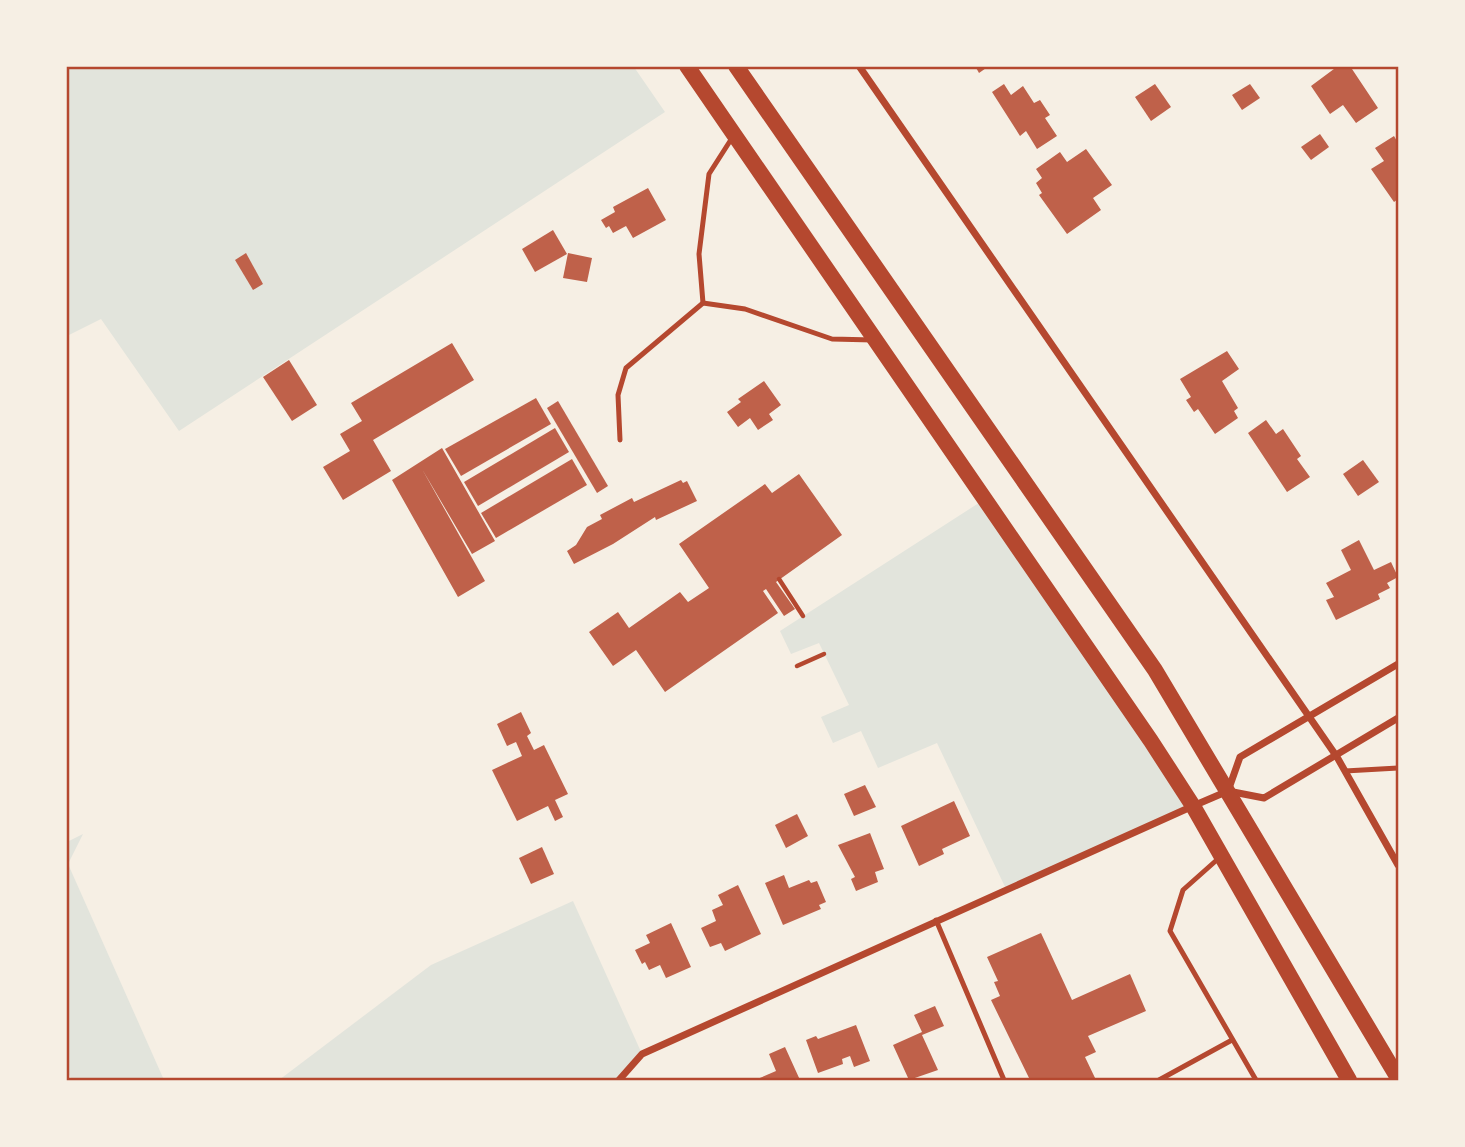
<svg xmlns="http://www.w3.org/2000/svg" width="1465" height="1147" viewBox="0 0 1465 1147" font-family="'Titillium Web',sans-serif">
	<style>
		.green { fill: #e2e4dc }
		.building { fill: #bf614a }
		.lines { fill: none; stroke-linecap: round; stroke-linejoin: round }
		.path { stroke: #b5482f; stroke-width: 4.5 }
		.service { stroke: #b5482f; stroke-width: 5 }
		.minor { stroke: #b5482f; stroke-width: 7 }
		.primary { stroke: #b5482f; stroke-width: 16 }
		.neatline { fill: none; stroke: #b5482f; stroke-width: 2.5 }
	</style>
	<rect width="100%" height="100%" fill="#f6efe4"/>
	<g class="green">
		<path d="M67,67H634L665,112L179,431L101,319L67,336Z"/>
		<path d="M985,499L1193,806L1006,889L937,743L878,768L861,731L833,743L821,717L849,705L819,643L791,654L780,631Z"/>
		<path d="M83,834L68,864L164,1080H72L67,1071V842Z"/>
		<path d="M573,901L642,1054L619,1080H279L431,965Z"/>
	</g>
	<g class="building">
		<path d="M975,66H989L979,73Z"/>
		<path d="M1338,66H1350L1378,108L1356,123L1343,105L1330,114L1311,86Z"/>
		<path d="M1004,84L1011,95L1023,86L1034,103L1040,100L1050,115L1045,118L1057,136L1037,149L1026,131L1020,136L992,92Z"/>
		<path d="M1155,84L1171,107L1151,121L1135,97Z"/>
		<path d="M1250,84L1260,98L1242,110L1232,95Z"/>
		<path d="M1320,134L1329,147L1311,160L1301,147Z"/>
		<path d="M1394,136L1398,143V199L1394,202L1371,169L1384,161L1375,148Z"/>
		<path d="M1086,149L1112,185L1093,198L1101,210L1067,234L1039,195L1042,193L1036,183L1042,178L1036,169L1060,152L1067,162Z"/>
		<path d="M648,188L666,220L633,238L626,226L613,233L609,226L606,228L601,220L615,212L613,207Z"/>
		<path d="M553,230L567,254L535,272L522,249Z"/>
		<path d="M246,253L263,284L253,290L235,260Z"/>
		<path d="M568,253L592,258L587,282L563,278Z"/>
		<path d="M452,343L474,380L373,440L391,471L343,500L323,467L350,451L340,434L362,421L351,403Z"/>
		<path d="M1227,351L1239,369L1222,381L1238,408L1234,411L1238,418L1215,434L1198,409L1194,412L1186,400L1191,397L1180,379Z"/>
		<path d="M289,360L317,405L292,421L263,377Z"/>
		<path d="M764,381L781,405L769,414L773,420L758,430L750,418L738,427L727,412L741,402L738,399Z"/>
		<path d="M536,398L551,424L461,476L445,449Z"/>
		<path d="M558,401L608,486L597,493L547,408Z"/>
		<path d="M1266,420L1276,434L1283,429L1301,456L1297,459L1310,477L1287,492L1248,433Z"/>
		<path d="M555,428L569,452L478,506L464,482Z"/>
		<path d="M442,448L495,541L472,554L422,469L485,581L458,597L392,480Z"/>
		<path d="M572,459L587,485L496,538L481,513Z"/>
		<path d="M1363,460L1379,482L1358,496L1343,474Z"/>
		<path d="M799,474L842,535L776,582L795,609L784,616L766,589L763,591L778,613L665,692L636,650L613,666L589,632L618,612L629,628L680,592L688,602L709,588L679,544L765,484L772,493Z"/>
		<path d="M681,480L683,483L687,481L697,501L656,520L655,517L613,544L574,564L567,551L576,545L587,527L602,519L600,515L632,498L634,502Z"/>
		<path d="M1359,540L1374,570L1391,562L1398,577L1387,583L1390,588L1378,594L1380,599L1336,620L1326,600L1334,597L1326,583L1351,570L1341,550Z"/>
		<path d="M521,712L531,733L527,736L534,750L544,745L568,794L555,800L563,817L555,821L548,806L517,821L492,770L522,756L516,742L507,746L497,724Z"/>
		<path d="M865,785L876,807L854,816L844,794Z"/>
		<path d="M954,801L970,836L942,849L944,854L919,866L901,826Z"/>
		<path d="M797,814L808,836L786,848L775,825Z"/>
		<path d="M870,833L884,869L875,872L878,882L856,891L851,879L855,877L838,845Z"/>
		<path d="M542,847L554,874L531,884L519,858Z"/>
		<path d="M784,875L789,888L809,880L811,883L817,881L826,902L819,905L821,909L783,925L765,883Z"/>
		<path d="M738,885L761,934L725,951L721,943L710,947L701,928L716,921L712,910L723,905L718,895Z"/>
		<path d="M671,923L691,967L666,978L660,965L649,970L645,962L642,964L635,950L650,943L646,935Z"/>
		<path d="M1041,933L1072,1000L1130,974L1146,1011L1088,1036L1096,1052L1085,1057L1096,1080H1030L991,1000L1000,996L994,982L998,981L987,957Z"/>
		<path d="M935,1006L944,1026L922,1035L938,1070L909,1080L893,1045L922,1032L914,1015Z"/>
		<path d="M856,1025L870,1061L854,1067L850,1056L842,1059L843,1064L818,1073L806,1040L816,1036L818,1039Z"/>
		<path d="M785,1047L800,1080H755L776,1071L769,1054Z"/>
	</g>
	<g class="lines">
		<g class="path">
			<path d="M779,579L803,616"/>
			<path d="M797,666L824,654"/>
		</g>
		<g class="service">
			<path d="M703,303L699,254L709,174L732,138"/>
			<path d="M620,440L618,395L626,368L703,303L745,309L832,339L873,340"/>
			<path d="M1345,771L1398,768"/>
			<path d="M1219,858L1183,890L1170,931L1256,1080"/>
			<path d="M936,920L1004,1080"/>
			<path d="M1159,1080L1232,1040"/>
		</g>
		<g class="minor">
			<path d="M859,66L1337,757L1398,865"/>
			<path d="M1228,791L1240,757L1398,664"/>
			<path d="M619,1080L642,1054L1193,806L1228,791L1264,798L1398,718"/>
		</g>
		<g class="primary">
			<path d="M687,66L1151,741L1193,806L1349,1080"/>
			<path d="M736,66L1155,670L1398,1078"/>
		</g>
	</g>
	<rect width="1465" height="1147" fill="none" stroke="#f6efe4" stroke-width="136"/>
	<rect x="68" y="68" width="1329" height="1011" class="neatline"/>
</svg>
